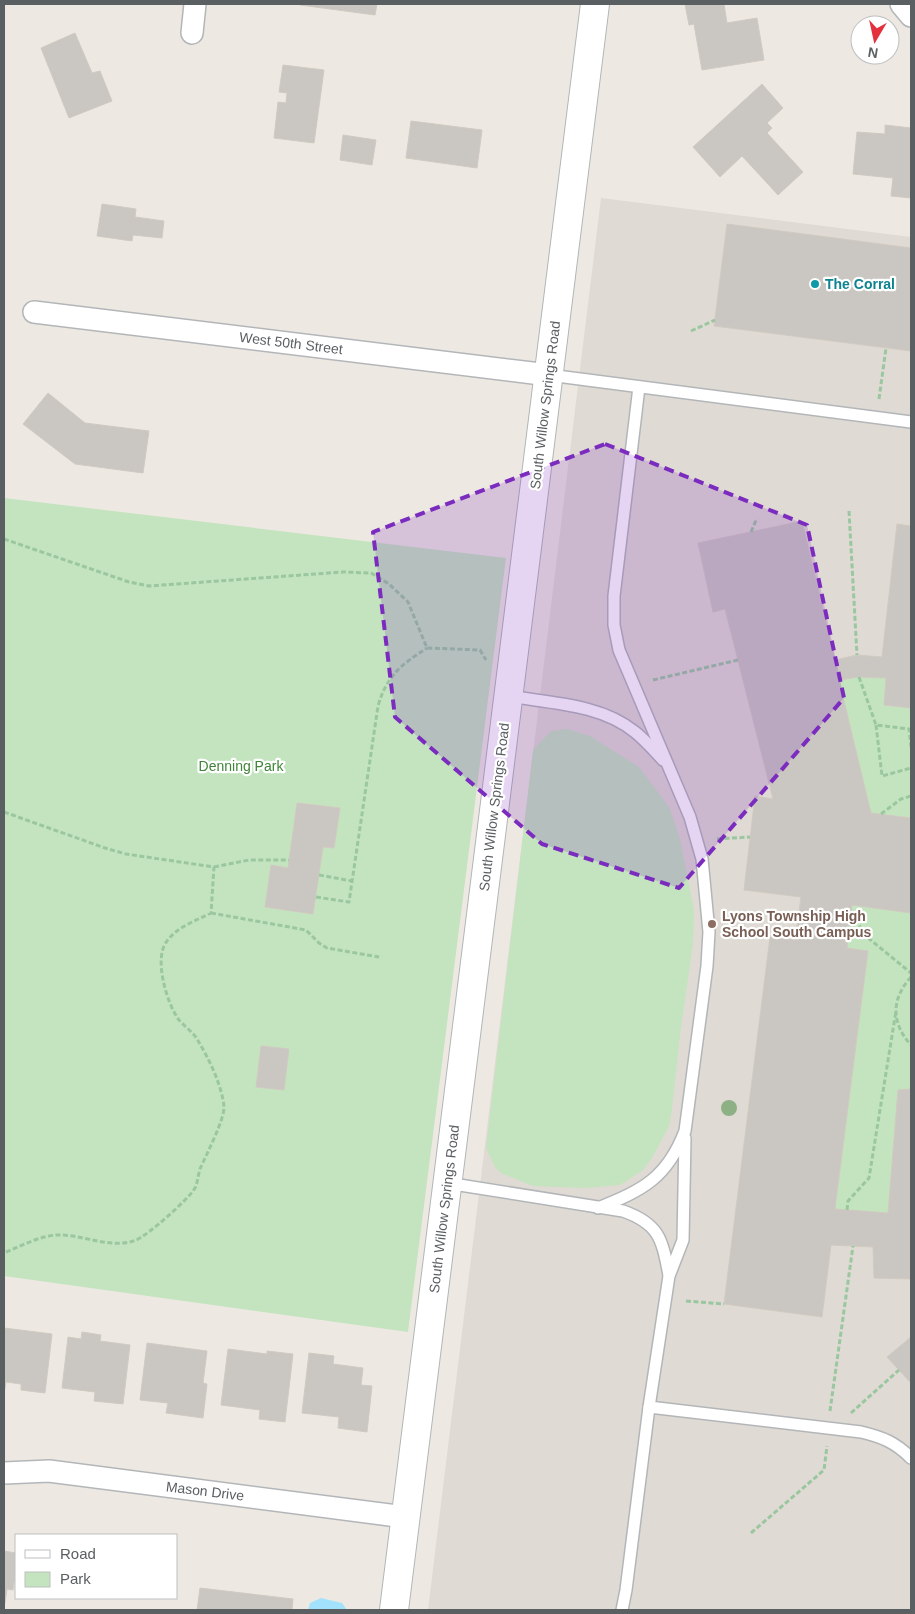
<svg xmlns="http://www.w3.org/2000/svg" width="915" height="1614" viewBox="0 0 915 1614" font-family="Arial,sans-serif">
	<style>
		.education { fill: #dfdad3 }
		.green { fill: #c4e4bf }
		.water { fill: #a3e2fc }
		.building { fill: #cac6c1; stroke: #d1cac1 }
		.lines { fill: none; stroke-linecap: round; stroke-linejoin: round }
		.lane-casing { stroke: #b3b6b9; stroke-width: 14 }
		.street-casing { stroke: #b3b6b9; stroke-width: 24 }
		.secondary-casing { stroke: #b1b6b9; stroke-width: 30 }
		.path { stroke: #9ac7a0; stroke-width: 3; stroke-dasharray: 5 2.5; stroke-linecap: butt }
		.lane { stroke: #fff; stroke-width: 11 }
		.street { stroke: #fff; stroke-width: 21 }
		.secondary { stroke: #fff; stroke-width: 28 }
		.tree { fill: #8db184 }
		.marked { fill: #7b2cbf; fill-opacity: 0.2; stroke: #7b2cbf; stroke-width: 4; stroke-dasharray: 10 6; stroke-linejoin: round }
		.culture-dot { fill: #0f9aa8; stroke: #fff; stroke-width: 2 }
		.education-dot { fill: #8d6e63; stroke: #fff; stroke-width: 2 }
		.labels { text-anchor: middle; stroke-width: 4.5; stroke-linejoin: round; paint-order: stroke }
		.culture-label { font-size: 14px; font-weight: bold; fill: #0d838f; stroke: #fff; text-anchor: start }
		.street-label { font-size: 14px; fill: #5a5f62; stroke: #fff }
		.park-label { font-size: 14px; fill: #3f8438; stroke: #fff }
		.education-label { font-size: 14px; font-weight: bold; fill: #785e54; stroke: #fff; text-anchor: start }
	</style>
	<rect width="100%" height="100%" fill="#ede9e2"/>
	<path class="education" d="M601,198L911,237V1610H428Z"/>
	<g class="green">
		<path d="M4,498L506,558L408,1332L4,1276Z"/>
		<path d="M859,677L886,678L884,705L911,708V818L871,813L839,680Z"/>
		<path d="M567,729L590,736L639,767L669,807L680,839L694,910L693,944L680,1035L672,1109L669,1126L653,1156L643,1170L620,1185L585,1188L533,1186L501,1173L495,1167L486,1148L533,750L551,731Z"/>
		<path d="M852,905L911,913V1089L898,1090L888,1213L835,1209L868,951L847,948Z"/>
	</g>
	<path class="water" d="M321,1598L342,1603L347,1610H308L310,1603Z"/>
	<g class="building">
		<path d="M300,4H377L375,15L300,5Z"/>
		<path d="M685,4H724L727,23L757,18L764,60L702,70L694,24L689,25Z"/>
		<path d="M75,33L92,73L100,71L112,101L69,118L41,48Z"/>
		<path d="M283,65L324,70L314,143L274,138L278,102L286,103L287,93L279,92Z"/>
		<path d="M762,84L783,108L767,123L772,128L767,133L803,172L778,195L742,156L720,177L693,147Z"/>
		<path d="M411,121L482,130L477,168L406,158Z"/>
		<path d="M885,125L911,128V198L891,196L893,178L853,174L857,132L885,134Z"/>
		<path d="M343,135L376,140L372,165L340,160Z"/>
		<path d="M102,204L136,209L135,217L164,221L162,238L133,235L132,241L97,236Z"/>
		<path d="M727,224L911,248V351L714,326Z"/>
		<path d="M48,393L85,423L149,431L143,473L75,464L23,424Z"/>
		<path d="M802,521L835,660L857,655L882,657L897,524L911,526V708L884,705L886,678L859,677L839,680L871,813L911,818V913L852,905L847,948L868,951L835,1209L888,1213L898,1090L911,1089V1279L874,1278L873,1247L831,1245L822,1317L724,1304L770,937L795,940L801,897L744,890L755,796L773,799L725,609L713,612L698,543Z"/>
		<path d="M297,803L340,808L334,848L323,847L313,914L265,907L271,865L288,868Z"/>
		<path d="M261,1046L289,1049L284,1090L256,1087Z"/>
		<path d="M4,1328L52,1334L45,1393L21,1390V1384L6,1382L4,1394Z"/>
		<path d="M82,1332L101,1335L100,1341L130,1345L123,1404L94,1401L95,1392L62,1388L68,1337L81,1339Z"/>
		<path d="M911,1337V1383L887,1357Z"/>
		<path d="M147,1343L207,1351L203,1383L207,1384L203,1418L166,1413L168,1403L140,1400Z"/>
		<path d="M228,1349L267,1354V1351L293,1354L285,1422L259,1419L260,1410L221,1405Z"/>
		<path d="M309,1353L334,1356L333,1364L363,1368L361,1385L372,1386L367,1432L338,1428L339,1417L302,1413Z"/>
		<path d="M4,1551L16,1553V1568L13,1590L7,1589L4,1609Z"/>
		<path d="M200,1588L293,1599L292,1610H197Z"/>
	</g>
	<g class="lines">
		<g class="lane-casing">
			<g id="lane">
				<path d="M549,375L911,422"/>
				<path d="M508,696C550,703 601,704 635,732C645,740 654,750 663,760"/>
				<path d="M447,1183L623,1211C660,1224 662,1240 669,1275"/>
				<path d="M598,1208C643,1190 667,1178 685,1131L707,966L709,932L702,859L690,817L619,650L614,625V596L639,387"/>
				<path d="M649,1407L861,1432C882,1437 895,1442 911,1458"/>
				<path d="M622,1610L626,1590L649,1407L669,1276L683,1240L685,1138"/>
			</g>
		</g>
		<g class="street-casing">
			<g id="street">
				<path d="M901,4L911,16"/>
				<path d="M192,33L195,4"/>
				<path d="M34,312L549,375"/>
				<path d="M4,1473L49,1471L405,1517"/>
			</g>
		</g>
		<g class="secondary-casing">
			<path id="secondary" d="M394,1610L595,4"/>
		</g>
		<g class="path">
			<path d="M691,331L715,320"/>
			<path d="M879,399L886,348"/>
			<path d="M849,511L857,655"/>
			<path d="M751,532L757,518"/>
			<path d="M4,539L129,582L149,586L343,572L371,573L389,584L408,602L427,648L480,650L486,660"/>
			<path d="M859,677L876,725L909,729L911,747"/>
			<path d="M653,680L738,660"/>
			<path d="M876,725L882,776L911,768"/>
			<path d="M4,812L105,848L126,854L214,867L211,913C195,921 177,927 167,941C153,958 167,1004 179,1020C185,1027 193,1032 197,1039C209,1059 221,1083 224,1106C225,1119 206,1155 200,1169C198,1175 198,1182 195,1188C190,1198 147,1236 136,1240C111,1250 83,1234 57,1235C39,1236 21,1246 4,1253"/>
			<path d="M881,814L901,799L911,796"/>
			<path d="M717,839L750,837"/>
			<path d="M214,867L249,860H289"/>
			<path d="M319,875L352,881"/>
			<path d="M316,897L349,902L378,706C387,675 401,665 427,648"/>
			<path d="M211,913L306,930L319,943L327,948L379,957"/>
			<path d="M851,913L867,937L911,973"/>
			<path d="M911,977C891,999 891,1023 911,1045"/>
			<path d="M847,1210L848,1201L869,1178L896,1011"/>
			<path d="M686,1301L724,1304"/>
			<path d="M830,1411L853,1246"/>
			<path d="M851,1413L899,1370"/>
			<path d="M751,1533L824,1470L827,1446"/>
		</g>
		<use href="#lane" class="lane"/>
		<use href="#street" class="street"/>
		<use href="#secondary" class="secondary"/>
	</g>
	<circle class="tree" cx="729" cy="1108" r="8"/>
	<path class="marked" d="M605,444L807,525L844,698L679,888L542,844L395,717L373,532Z"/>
	<circle class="culture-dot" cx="815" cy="284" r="5"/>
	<circle class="education-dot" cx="712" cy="924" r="5"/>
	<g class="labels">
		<g class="culture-label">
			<text x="825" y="289">The Corral</text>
		</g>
		<g class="street-label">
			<text transform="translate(291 343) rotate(7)" y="5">West 50th Street</text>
			<text transform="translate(545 405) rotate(-83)" y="5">South Willow Springs Road</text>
			<text transform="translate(494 807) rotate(-83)" y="5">South Willow Springs Road</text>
			<text transform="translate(444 1209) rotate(-83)" y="5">South Willow Springs Road</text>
			<text transform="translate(205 1491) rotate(7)" y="5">Mason Drive</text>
		</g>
		<g class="park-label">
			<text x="241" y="771">Denning Park</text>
		</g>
		<g class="education-label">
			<text x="722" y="921">Lyons Township High<tspan x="722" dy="16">School South Campus</tspan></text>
		</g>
	</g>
	<rect width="915" height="1614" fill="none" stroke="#5a5f62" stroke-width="10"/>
	<rect x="15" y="1534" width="162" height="65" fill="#ffffff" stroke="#bdbfc0"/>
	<rect x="25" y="1550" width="25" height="8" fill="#ffffff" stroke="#bdbfc0"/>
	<text x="60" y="1559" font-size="15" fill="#5a5f62">Road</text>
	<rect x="25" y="1572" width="25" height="15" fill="#c4e4bf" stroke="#bdbfc0"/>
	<text x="60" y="1584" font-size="15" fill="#5a5f62">Park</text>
	<g transform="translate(875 40) rotate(189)"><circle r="24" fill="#ffffff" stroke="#bdbfc0"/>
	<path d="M0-4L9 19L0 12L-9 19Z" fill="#e3323e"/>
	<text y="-8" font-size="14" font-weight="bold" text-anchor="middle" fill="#5a5f62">N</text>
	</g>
</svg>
